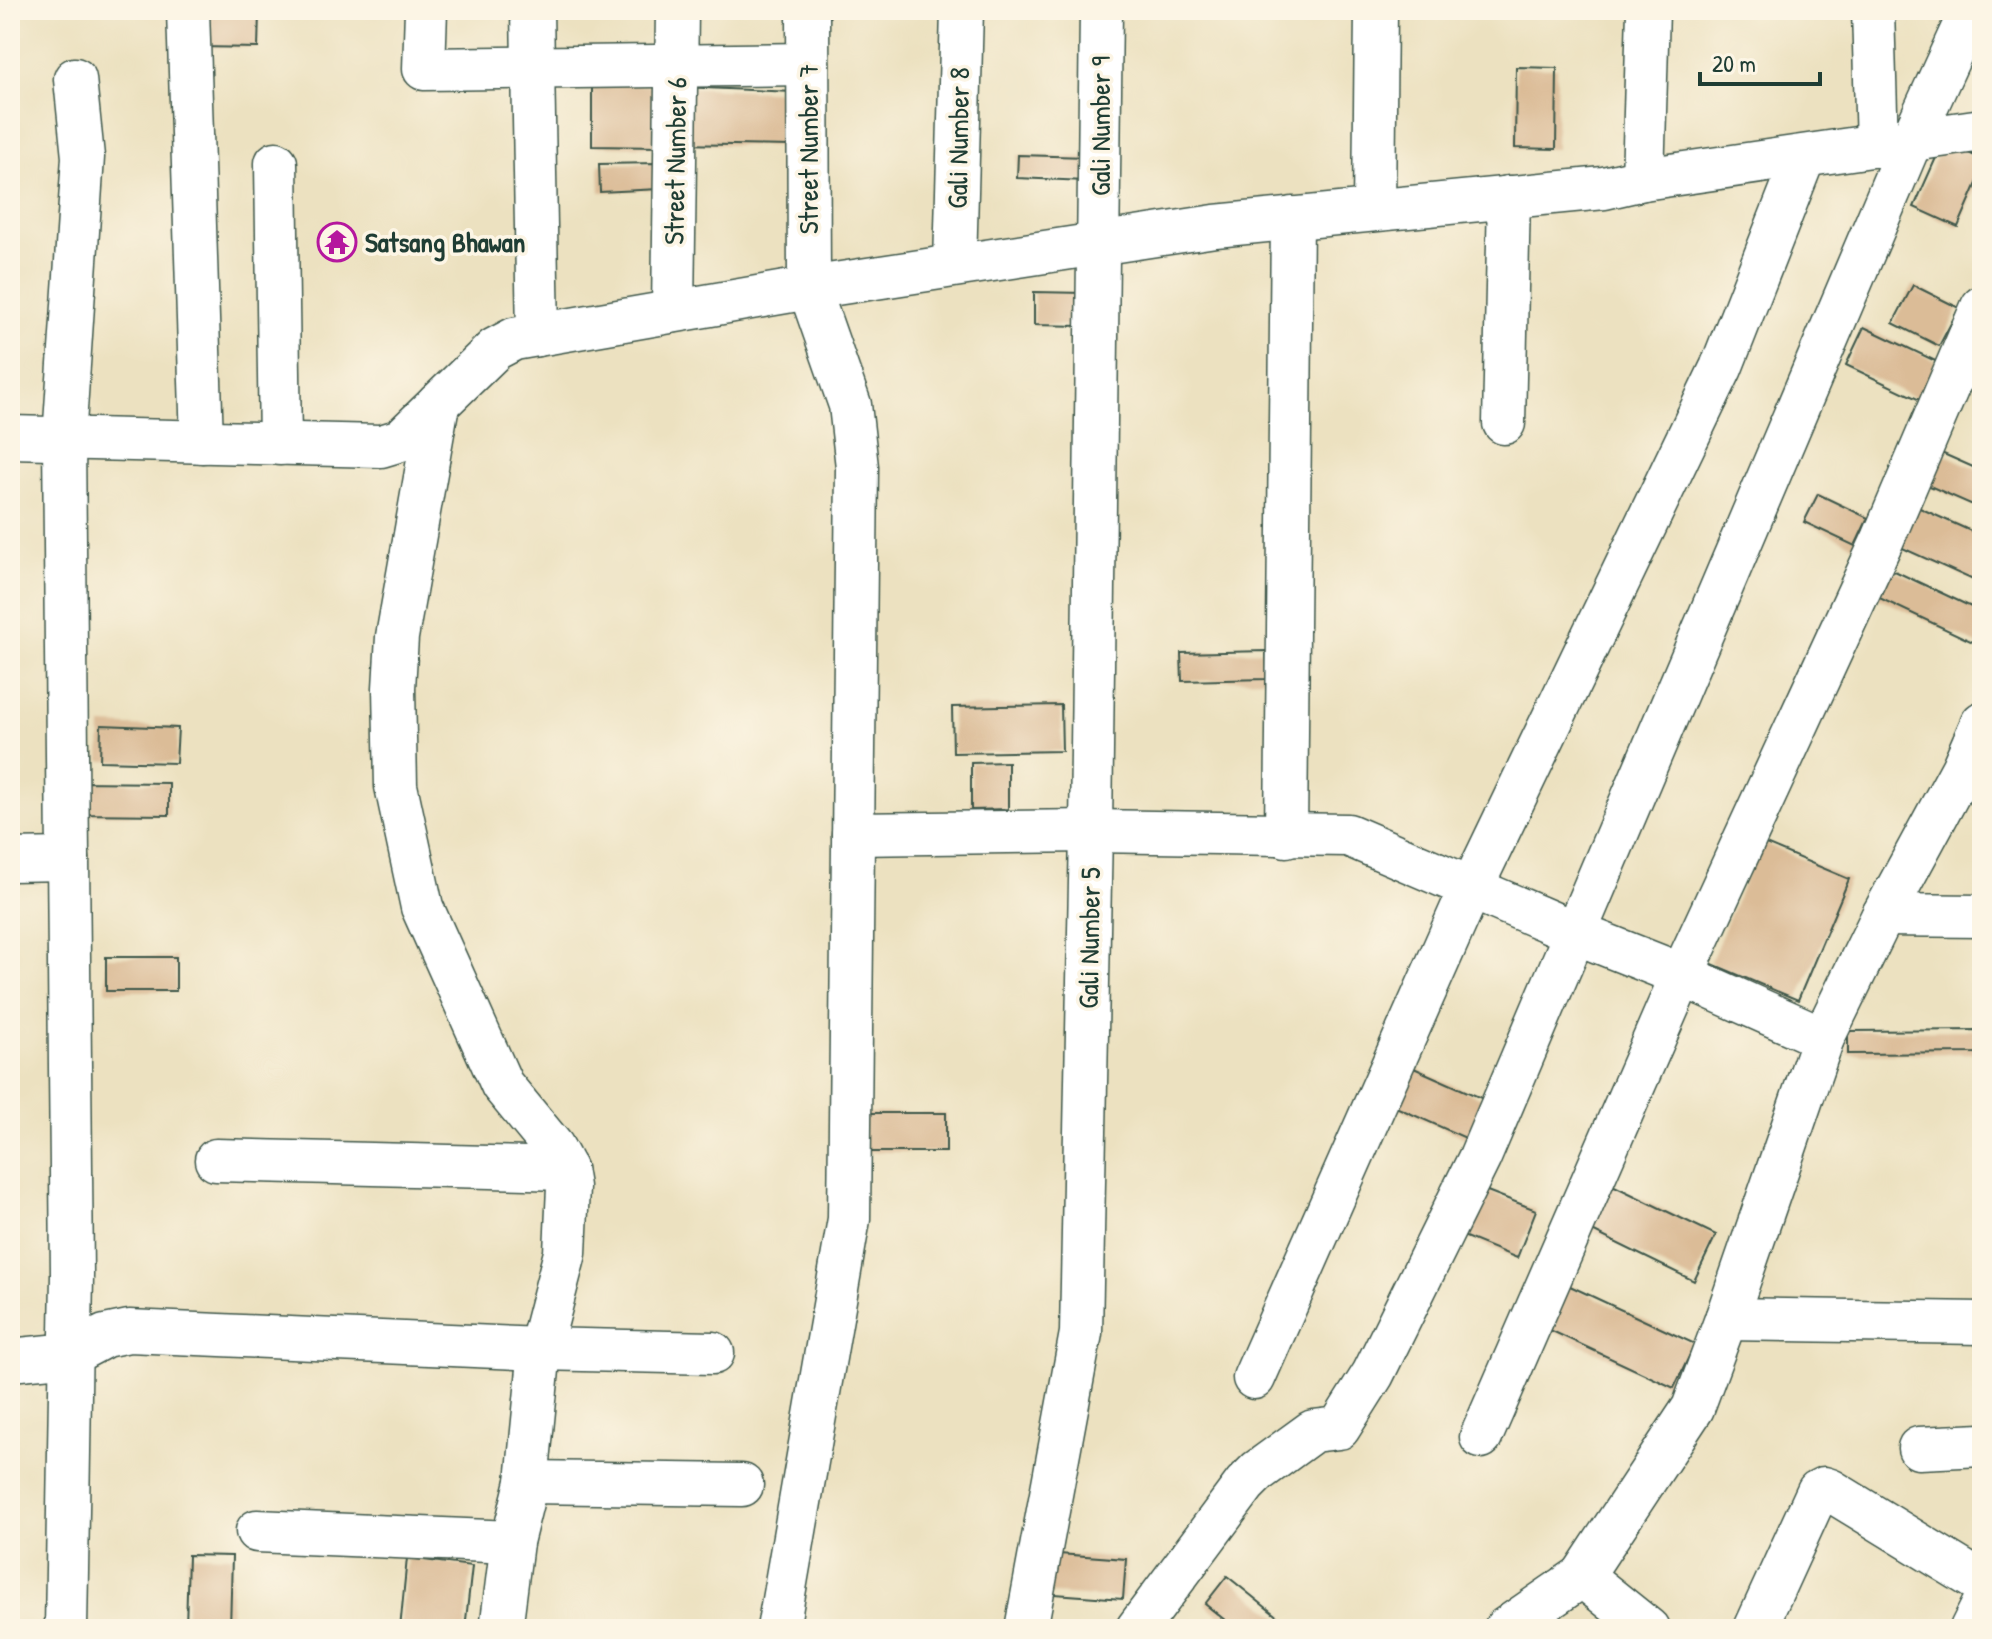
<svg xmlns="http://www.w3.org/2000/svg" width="1992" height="1639" viewBox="0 0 1992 1639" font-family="'Patrick Hand',sans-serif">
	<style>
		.building { fill: #dbbc97 }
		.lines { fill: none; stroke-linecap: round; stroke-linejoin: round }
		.minor-casing { stroke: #3e5649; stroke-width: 45 }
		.minor { stroke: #fff; stroke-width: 42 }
		.labels { text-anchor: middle; stroke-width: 7; stroke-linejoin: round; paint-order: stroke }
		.street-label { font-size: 28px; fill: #1f3d34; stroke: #fcf5e5 }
		.poi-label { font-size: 28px; font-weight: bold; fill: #1f3d34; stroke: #fcf5e5; text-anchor: start }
	</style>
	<rect width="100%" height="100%" fill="#fcf5e5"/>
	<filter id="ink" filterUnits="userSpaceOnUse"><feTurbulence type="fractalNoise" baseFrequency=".0125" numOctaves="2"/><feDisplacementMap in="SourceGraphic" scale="16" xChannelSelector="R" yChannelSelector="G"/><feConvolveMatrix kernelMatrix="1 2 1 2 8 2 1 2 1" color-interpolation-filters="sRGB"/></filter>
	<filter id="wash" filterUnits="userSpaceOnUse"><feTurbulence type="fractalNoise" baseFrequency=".006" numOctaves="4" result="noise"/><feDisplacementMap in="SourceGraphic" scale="32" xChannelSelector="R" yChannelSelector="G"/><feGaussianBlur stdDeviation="1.8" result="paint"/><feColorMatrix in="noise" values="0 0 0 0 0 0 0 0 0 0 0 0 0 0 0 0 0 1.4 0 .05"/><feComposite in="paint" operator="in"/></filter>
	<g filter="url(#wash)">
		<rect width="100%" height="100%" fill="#ece1c0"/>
		<g id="blocks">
			<g class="building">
				<path d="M202,11L259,12L258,48L201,47Z"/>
				<path d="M1516,67L1557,68L1556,149L1515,148Z"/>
				<path d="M592,85H660V147L592,146Z"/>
				<path d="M681,87L794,92L792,146L680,144Z"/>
				<path d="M1943,142L1982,159V172L1958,227L1914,207Z"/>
				<path d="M1018,155L1087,157L1086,181L1017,178Z"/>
				<path d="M658,163L659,189L600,192L599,164Z"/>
				<path d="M1913,285L1959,308L1939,346L1893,323Z"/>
				<path d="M1034,292L1084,293L1083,326L1034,325Z"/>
				<path d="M1864,327L1946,366L1928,404L1846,365Z"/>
				<path d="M1930,448L1982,471V509L1916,480Z"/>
				<path d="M1818,494L1868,518L1855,546L1804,522Z"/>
				<path d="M1904,501L1982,536V584L1887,541Z"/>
				<path d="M1884,566L1982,612V639L1979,645L1871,594Z"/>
				<path d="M1266,651L1267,679L1182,681L1181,653Z"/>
				<path d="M1061,705L1062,751L953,753L952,707Z"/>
				<path d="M101,725L178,728L176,763L100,761Z"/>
				<path d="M1008,762V809L971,810V763Z"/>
				<path d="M76,782L169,783V815L76,814Z"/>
				<path d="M1761,842L1849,879L1798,1000L1710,963Z"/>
				<rect x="106" y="957" width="70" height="34"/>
				<path d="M1982,1030V1053L1848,1054V1031Z"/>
				<path d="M1407,1065L1488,1101L1470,1140L1389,1104Z"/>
				<rect x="860" y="1113" width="86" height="39"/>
				<path d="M1604,1181L1716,1235L1694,1281L1582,1226Z"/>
				<path d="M1477,1187L1536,1210L1517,1258L1458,1234Z"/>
				<path d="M1557,1280L1695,1344L1674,1388L1537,1324Z"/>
				<path d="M1045,1553L1126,1559L1123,1599L1041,1593Z"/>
				<path d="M188,1555L232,1556L230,1629H186Z"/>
				<path d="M407,1558L472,1566L465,1629H400Z"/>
				<path d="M1227,1576L1279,1618L1271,1629H1236L1205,1604Z"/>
			</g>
		</g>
	</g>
	<g filter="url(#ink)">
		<use href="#blocks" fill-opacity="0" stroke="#3e5649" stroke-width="2"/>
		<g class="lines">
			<g class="minor-casing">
				<g id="minor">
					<path d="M188,10L202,442"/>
					<path d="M426,10L424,69L808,64"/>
					<path d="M532,10L538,335"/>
					<path d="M1873,10L1877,146"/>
					<path d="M276,163L280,444"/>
					<path d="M1643,179L1648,10"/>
					<path d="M1374,210L1376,10"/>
					<path d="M955,265L962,10"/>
					<path d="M673,311L677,10"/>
					<path d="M438,404L397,637L394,688L396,786L422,907L502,1085L553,1147L565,1169L568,1187L565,1253L540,1349L527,1482L512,1542L501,1629"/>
					<path d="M1504,423L1509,197"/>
					<path d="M10,437L381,446L401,440L495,349L514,339L809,288L1215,226L1604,188L1643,179L1982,130"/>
					<path d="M853,834L1091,831L1348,835L1576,933L1682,975L1823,1038"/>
					<path d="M1286,836L1292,218"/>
					<path d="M10,860L68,859"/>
					<path d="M1883,915L1982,916"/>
					<path d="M216,1160L565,1169"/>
					<path d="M1726,1319L1982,1323"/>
					<path d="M10,1360L71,1354L105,1336L129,1331L540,1349L713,1353"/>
					<path d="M1254,1378L1461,910L1721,368L1804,157"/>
					<path d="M1481,1437L1682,975L1883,539L1982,307"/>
					<path d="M1919,1448L1982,1445"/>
					<path d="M527,1482L742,1485"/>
					<path d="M257,1531L512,1542"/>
					<path d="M66,1629L72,1275L64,439L83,157L75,79"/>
					<path d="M778,1629L849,1219L857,467L850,405L809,288L808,10"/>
					<path d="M1026,1629L1081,1333L1091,831L1101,10"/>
					<path d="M1137,1629L1245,1484L1258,1471L1313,1431L1339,1428L1373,1374L1480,1157L1911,141L1971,10"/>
					<path d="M1505,1629L1582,1576"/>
					<path d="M1648,1629L1582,1576L1693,1408L1726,1319L1823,1038L1883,915L1962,769L1982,723"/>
					<path d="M1755,1629L1818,1491L1824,1488L1830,1490L1982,1583"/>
					<path d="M1971,1629L1982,1607"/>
				</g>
			</g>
			<use href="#minor" class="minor"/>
		</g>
	</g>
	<defs>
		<g id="temple-ring" transform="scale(2)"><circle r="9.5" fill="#fcf5e5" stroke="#b5179e" stroke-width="1.5"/><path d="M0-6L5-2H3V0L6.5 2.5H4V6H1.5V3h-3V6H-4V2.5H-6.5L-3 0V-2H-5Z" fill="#b5179e"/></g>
	</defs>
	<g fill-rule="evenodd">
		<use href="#temple-ring" x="337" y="242"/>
	</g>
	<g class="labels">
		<g class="street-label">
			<text transform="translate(1100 126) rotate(-90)" y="10">Gali Number 9</text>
			<text transform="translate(958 138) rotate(-89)" y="10">Gali Number 8</text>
			<text transform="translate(808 149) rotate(-90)" y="10">Street Number 7</text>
			<text transform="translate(675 161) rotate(-89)" y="10">Street Number 6</text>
			<text transform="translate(1089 938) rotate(-89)" y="10">Gali Number 5</text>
		</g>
		<g class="poi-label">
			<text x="365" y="252">Satsang Bhawan</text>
		</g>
	</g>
	<rect width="1992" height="1639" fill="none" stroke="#fcf5e5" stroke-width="40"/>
	<path d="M1700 72v12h120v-12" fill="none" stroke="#1f3d34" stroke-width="4"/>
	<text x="1712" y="72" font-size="24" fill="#1f3d34" stroke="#fcf5e5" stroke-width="6" paint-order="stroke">20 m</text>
</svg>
